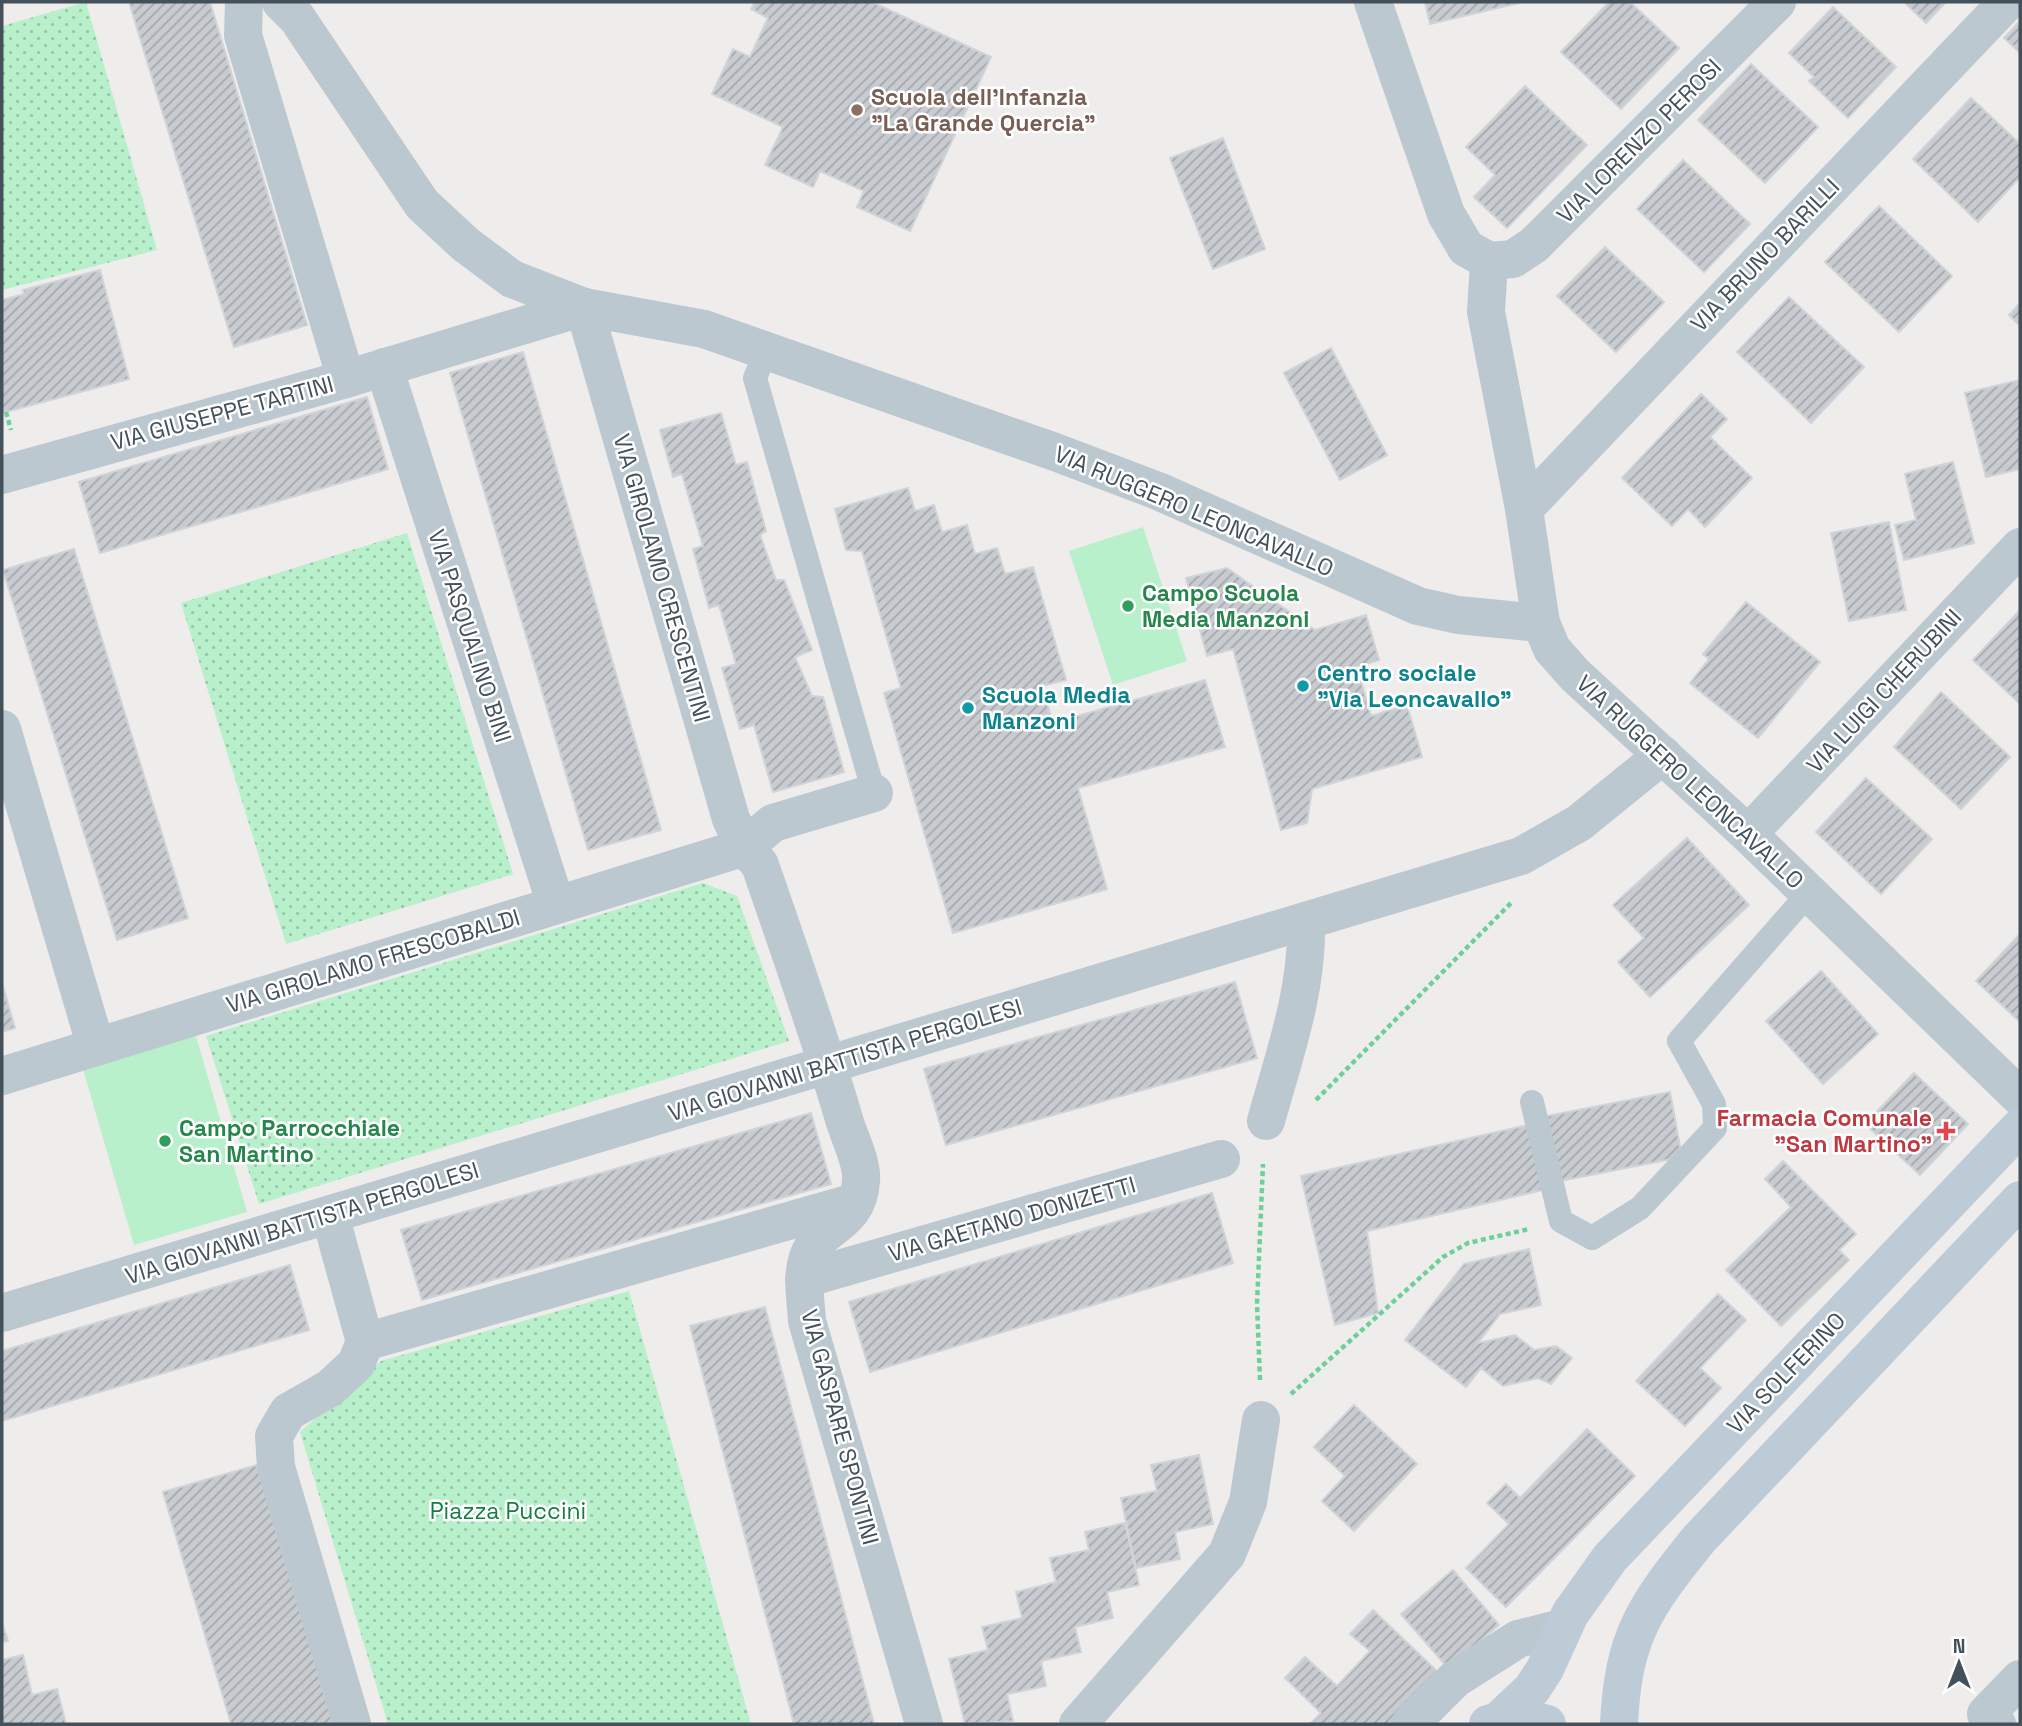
<svg xmlns="http://www.w3.org/2000/svg" width="2022" height="1726" viewBox="0 0 2022 1726" font-family="'Space Grotesk',sans-serif">
	<style>
		.park { fill: url(#park-dots) }
		.pitch { fill: #b7f0ca }
		.building { fill: url(#building-hatch); stroke: #d0d3d8; stroke-width: 2 }
		.lines { fill: none; stroke-linecap: round; stroke-linejoin: round }
		.path { stroke: #6dd09a; stroke-width: 4.5; stroke-dasharray: 5 3.5; stroke-linecap: butt }
		.lane { stroke: #bcc8d0; stroke-width: 24 }
		.street { stroke: #bcc8d0; stroke-width: 38 }
		.secondary { stroke: #bdcbd7; stroke-width: 38 }
		.education-dot { fill: #8d6e63; stroke: #fff; stroke-width: 2.5 }
		.leisure-dot { fill: #2e9e5b; stroke: #fff; stroke-width: 2.5 }
		.culture-dot { fill: #0f9aa8; stroke: #fff; stroke-width: 2.5 }
		.health-dot { fill: #e0444e; stroke: #fff; stroke-width: 2.5 }
		.labels { text-anchor: middle; stroke-width: 5; stroke-linejoin: round; paint-order: stroke }
		.education-label { font-size: 23px; font-weight: bold; fill: #785e54; stroke: #fff; text-anchor: start }
		.street-label { font-size: 23px; fill: #44515a; stroke: #fff }
		.leisure-label { font-size: 23px; font-weight: bold; fill: #27864d; stroke: #fff; text-anchor: start }
		.culture-label { font-size: 23px; font-weight: bold; fill: #0d838f; stroke: #fff; text-anchor: start }
		.health-label { font-size: 23px; font-weight: bold; fill: #be3a42; stroke: #fff; text-anchor: end }
		.park-label { font-size: 23px; fill: #127e42; stroke: #fff }
	</style>
	<defs>
		<pattern id="park-dots" width="8" height="8" patternUnits="userSpaceOnUse" patternTransform="scale(1.75)"><rect width="8" height="8" fill="#b7f0ca"/><path d="M2 2h.1M6 6h.1" fill="none" stroke="#96c5a7" stroke-width="1.8" stroke-linecap="round"/></pattern>
		<pattern id="building-hatch" width="6" height="6" patternUnits="userSpaceOnUse" patternTransform="scale(1.75)"><rect width="6" height="6" fill="#c8ccd1"/><path d="M-1 1l2-2M0 6l6-6M5 7l2-2" fill="none" stroke="#a4a8ad"/></pattern>
	</defs>
	<rect width="100%" height="100%" fill="#efecec"/>
	<g class="park">
		<path d="M86,2L157,250L2,290V26Z"/>
		<path d="M407,533L513,874L286,944L181,603Z"/>
		<path d="M703,883L737,896L789,1041L259,1204L206,1036Z"/>
		<path d="M629,1291L751,1724H388L300,1432L381,1361Z"/>
	</g>
	<g class="pitch">
		<path d="M1143,527L1187,661L1113,685L1069,551Z"/>
		<path d="M196,1036L247,1212L134,1245L83,1069Z"/>
	</g>
	<g class="building">
		<path d="M129,2H210L307,325L234,347Z"/>
		<path d="M755,2H872L991,57L910,231L857,207L864,191L820,171L813,187L765,165L783,127L712,94L733,49L750,57L768,18L751,9Z"/>
		<path d="M1425,2H1519V3L1430,24Z"/>
		<path d="M1609,2H1630L1679,48L1621,109L1561,52Z"/>
		<path d="M1904,2H1946L1926,23Z"/>
		<path d="M1833,7L1896,67L1848,118L1809,81L1814,77L1789,53Z"/>
		<path d="M2020,21V53L2004,38Z"/>
		<path d="M1751,64L1818,127L1765,183L1698,120Z"/>
		<path d="M1525,86L1587,145L1507,228L1474,197L1495,175L1466,147Z"/>
		<path d="M1971,98L2020,144V177L1978,222L1913,159Z"/>
		<path d="M1223,138L1265,249L1213,269L1170,158Z"/>
		<path d="M1683,160L1750,224L1704,272L1637,209Z"/>
		<path d="M1879,206L1952,276L1899,332L1825,262Z"/>
		<path d="M1605,247L1664,302L1616,352L1557,296Z"/>
		<path d="M100,270L129,379L2,413V300L24,294L23,290Z"/>
		<path d="M1789,297L1864,367L1811,423L1737,352Z"/>
		<path d="M2020,303V326L2009,315Z"/>
		<path d="M1331,348L1387,455L1340,480L1284,373Z"/>
		<path d="M523,352L661,830L588,850L450,373Z"/>
		<path d="M2020,380V469L1986,477L1965,393Z"/>
		<path d="M1701,394L1727,419L1710,437L1752,478L1705,527L1688,509L1672,526L1622,478Z"/>
		<path d="M367,397L388,469L100,553L79,482Z"/>
		<path d="M721,413L736,465L747,462L766,531L760,535L776,580H784L812,650L795,657L812,696L823,697L844,772L773,792L754,725L740,729L722,668L736,664L719,605L709,608L693,549L703,546L682,474L673,477L660,430Z"/>
		<path d="M1953,462L1974,543L1904,560L1895,525L1916,520L1905,474Z"/>
		<path d="M908,488L915,511L934,505L942,532L967,525L975,554L997,548L1005,574L1033,567L1066,680L1042,686L1053,723L1205,680L1225,747L1078,788L1107,889L953,933L884,693L901,688L862,551L846,550L835,509Z"/>
		<path d="M1889,522L1906,610L1849,621L1831,533Z"/>
		<path d="M74,549L188,918L117,940L3,570Z"/>
		<path d="M1227,568L1315,630L1366,615L1379,660L1357,667L1371,716L1407,705L1422,757L1312,789L1307,823L1281,830L1233,649L1207,656L1186,578Z"/>
		<path d="M1746,602L1820,662L1758,738L1690,683L1709,659L1703,654Z"/>
		<path d="M2020,610V704L1973,660Z"/>
		<path d="M1941,692L2010,757L1961,809L1894,747Z"/>
		<path d="M1866,778L1932,839L1881,894L1816,832Z"/>
		<path d="M1687,838L1749,905L1650,997L1618,962L1644,938L1613,905Z"/>
		<path d="M2020,934V1022L1976,981Z"/>
		<path d="M1821,971L1878,1034L1823,1084L1766,1021Z"/>
		<path d="M1235,982L1257,1058L946,1145L924,1069Z"/>
		<path d="M2,983L15,1028L2,1032Z"/>
		<path d="M1914,1073L1968,1124L1920,1175L1865,1124Z"/>
		<path d="M1670,1092L1682,1157L1560,1181L1547,1116Z"/>
		<path d="M811,1113L831,1184L422,1300L401,1230Z"/>
		<path d="M1533,1124L1547,1189L1367,1231L1378,1313L1335,1325L1301,1176Z"/>
		<path d="M1783,1161L1856,1234L1839,1250L1849,1260L1781,1326L1726,1270L1791,1207L1765,1179Z"/>
		<path d="M1212,1193L1233,1263L870,1372L849,1302Z"/>
		<path d="M1529,1249L1541,1305L1500,1314L1478,1343L1515,1335L1534,1350L1556,1346L1572,1358L1551,1384L1538,1378L1503,1386L1481,1368L1466,1387L1405,1340L1464,1264Z"/>
		<path d="M290,1265L309,1330L2,1421V1351Z"/>
		<path d="M1718,1294L1746,1320L1700,1368L1721,1388L1685,1426L1636,1381Z"/>
		<path d="M765,1307L874,1724H794L690,1326Z"/>
		<path d="M1354,1405L1417,1464L1354,1531L1322,1501L1345,1476L1314,1447Z"/>
		<path d="M1587,1429L1635,1476L1506,1607L1466,1568L1509,1524L1487,1503L1506,1484L1520,1498Z"/>
		<path d="M1199,1455L1213,1524L1175,1532L1180,1559L1136,1568L1121,1498L1157,1491L1151,1465Z"/>
		<path d="M257,1465L333,1724H231L163,1492Z"/>
		<path d="M1125,1523L1139,1585L1107,1592L1113,1618L1075,1627L1081,1652L1041,1661L1046,1686L1007,1694L1013,1721L965,1724L949,1659L988,1650L982,1627L1022,1618L1016,1592L1056,1582L1050,1558L1089,1550L1085,1532Z"/>
		<path d="M1453,1570L1499,1625L1448,1668L1401,1614Z"/>
		<path d="M1373,1610L1440,1674L1393,1724H1310L1321,1713L1285,1678L1305,1657L1337,1686L1370,1651L1350,1634Z"/>
		<path d="M2,1623L8,1641L2,1642Z"/>
		<path d="M23,1655L32,1695L57,1689L66,1724H2V1660Z"/>
	</g>
	<g class="lines">
		<g class="path">
			<path d="M6,412L11,430"/>
			<path d="M1316,1100L1512,902"/>
			<path d="M1260,1380L1257,1304L1263,1164"/>
			<path d="M1291,1394L1443,1257L1468,1243L1529,1229"/>
		</g>
		<g class="lane">
			<path d="M766,351L755,378L874,793"/>
			<path d="M1532,1102L1561,1221L1592,1238L1640,1208L1715,1128L1714,1104L1679,1041L1809,893"/>
		</g>
		<g class="street">
			<path d="M244,2L243,35L346,379"/>
			<path d="M281,2L297,18L422,204L465,244L512,279L584,307L704,329L1055,452L1158,491L1418,606L1458,615L1541,623"/>
			<path d="M1373,2L1446,214L1466,248L1489,261"/>
			<path d="M1489,261L1486,312L1524,509L1541,623L1552,649L1575,675L1748,834L2020,1097"/>
			<path d="M1489,261L1513,259L1534,245L1777,2"/>
			<path d="M584,307L731,819L745,847L760,865C789,949 819,1034 844,1119C849,1137 863,1163 861,1181C858,1227 820,1224 808,1257C801,1277 806,1301 807,1321L924,1724"/>
			<path d="M384,367L556,905"/>
			<path d="M2,475L346,379L584,307"/>
			<path d="M1524,509L2007,2"/>
			<path d="M2,729L96,1047"/>
			<path d="M1748,834L2020,547"/>
			<path d="M2,1076L745,847L773,823L874,793"/>
			<path d="M1266,1121C1284,1056 1308,990 1306,922"/>
			<path d="M330,1215L365,1342L356,1364L330,1388L288,1412L274,1436L276,1467L352,1724"/>
			<path d="M804,1279L1221,1159"/>
			<path d="M2,1313L1521,856L1579,823L1663,755"/>
			<path d="M365,1342L855,1202"/>
			<path d="M1078,1724L1227,1554L1248,1502L1261,1420"/>
			<path d="M1410,1724L1455,1679L1518,1639L1562,1628"/>
			<path d="M1997,1724L1986,1714L2020,1679"/>
		</g>
		<g class="secondary">
			<path d="M1498,1721L1532,1689L1545,1669L1570,1614L1610,1558L2020,1127"/>
			<path d="M1488,1724C1506,1718 1529,1718 1547,1724"/>
			<path d="M1619,1724C1623,1636 1645,1606 1699,1539L2020,1200"/>
		</g>
	</g>
	<circle class="education-dot" cx="857" cy="110" r="7"/>
	<g class="leisure-dot">
		<circle cx="1128" cy="606" r="7"/>
		<circle cx="165" cy="1141" r="7"/>
	</g>
	<g class="culture-dot">
		<circle cx="1303" cy="686" r="7"/>
		<circle cx="968" cy="708" r="7"/>
	</g>
	<path class="health-dot" d="M1942.5 1120.5h7v7h7v7h-7v7h-7v-7h-7v-7h7z"/>
	<g class="labels">
		<g class="education-label">
			<text x="871" y="105">Scuola dell'Infanzia<tspan x="871" dy="26">"La Grande Quercia"</tspan></text>
		</g>
		<g class="street-label">
			<text transform="translate(1639 141) rotate(-45)" y="8">VIA LORENZO PEROSI</text>
			<text transform="translate(1765 255) rotate(-46)" y="8">VIA BRUNO BARILLI</text>
			<text transform="translate(222 413) rotate(-15)" y="8">VIA GIUSEPPE TARTINI</text>
			<text transform="translate(1194 511) rotate(23)" y="8">VIA RUGGERO LEONCAVALLO</text>
			<text transform="translate(662 578) rotate(74)" y="8">VIA GIROLAMO CRESCENTINI</text>
			<text transform="translate(470 636) rotate(72)" y="8">VIA PASQUALINO BINI</text>
			<text transform="translate(1884 691) rotate(-47)" y="8">VIA LUIGI CHERUBINI</text>
			<text transform="translate(1690 782) rotate(43)" y="8">VIA RUGGERO LEONCAVALLO</text>
			<text transform="translate(373 961) rotate(-17)" y="8">VIA GIROLAMO FRESCOBALDI</text>
			<text transform="translate(845 1060) rotate(-17)" y="8">VIA GIOVANNI BATTISTA PERGOLESI</text>
			<text transform="translate(1012 1219) rotate(-16)" y="8">VIA GAETANO DONIZETTI</text>
			<text transform="translate(302 1223) rotate(-17)" y="8">VIA GIOVANNI BATTISTA PERGOLESI</text>
			<text transform="translate(1786 1373) rotate(-46)" y="8">VIA SOLFERINO</text>
			<text transform="translate(840 1427) rotate(75)" y="8">VIA GASPARE SPONTINI</text>
		</g>
		<g class="leisure-label">
			<text x="1142" y="601">Campo Scuola<tspan x="1142" dy="26">Media Manzoni</tspan></text>
			<text x="179" y="1136">Campo Parrocchiale<tspan x="179" dy="26">San Martino</tspan></text>
		</g>
		<g class="culture-label">
			<text x="1317" y="681">Centro sociale<tspan x="1317" dy="26">"Via Leoncavallo"</tspan></text>
			<text x="982" y="703">Scuola Media<tspan x="982" dy="26">Manzoni</tspan></text>
		</g>
		<g class="health-label">
			<text x="1932" y="1126">Farmacia Comunale<tspan x="1932" dy="26">"San Martino"</tspan></text>
		</g>
		<g class="park-label">
			<text x="508" y="1519">Piazza Puccini</text>
		</g>
	</g>
	<rect width="2022" height="1726" fill="none" stroke="#44515a" stroke-width="7"/>
	<g transform="translate(1959 1663)" stroke="#ffffff" stroke-width="5" paint-order="stroke">
	<path d="M0-5L12 26L0 18L-12 26Z" fill="#44515a"/>
	<text y="-10" font-size="19" font-weight="bold" text-anchor="middle" fill="#44515a">N</text>
	</g>
</svg>
